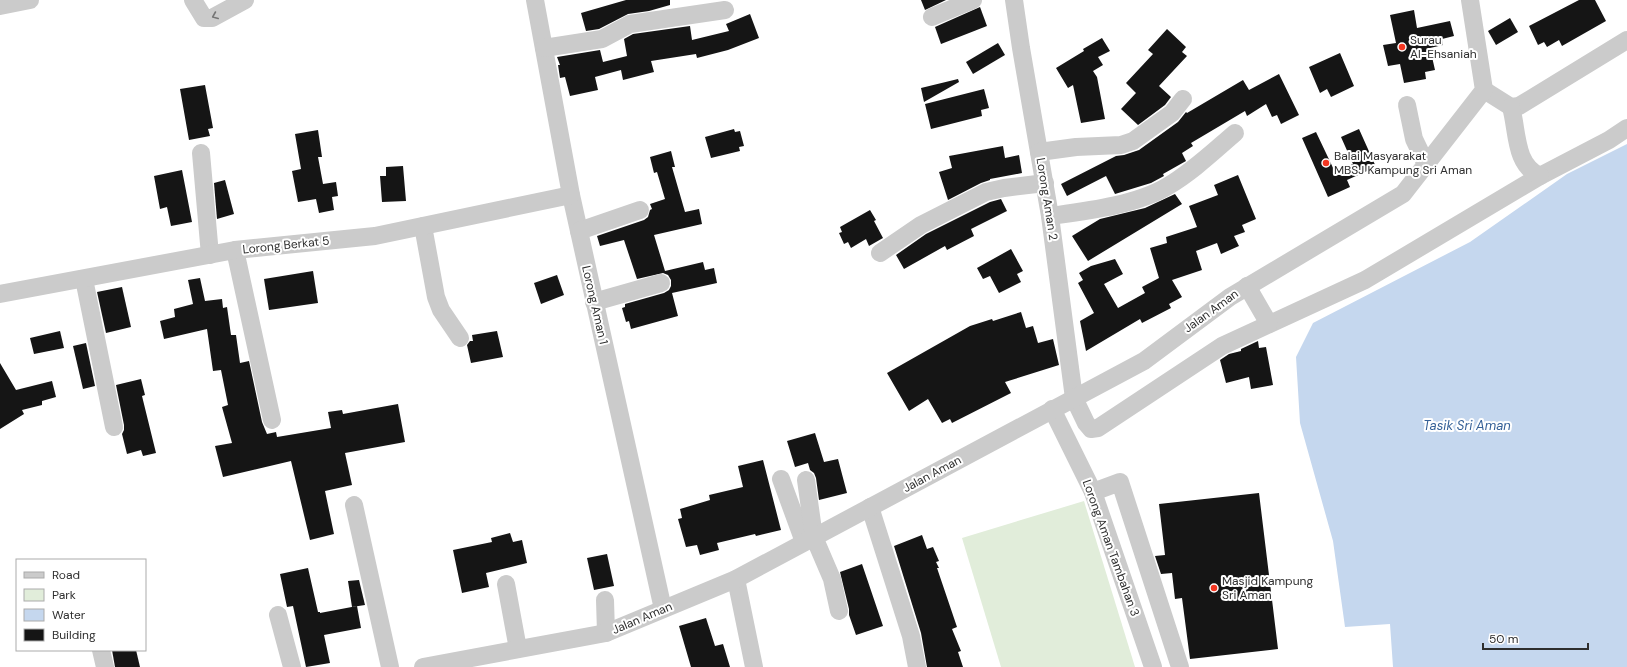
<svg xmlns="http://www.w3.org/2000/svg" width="1627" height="667" viewBox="0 0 1627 667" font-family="'DM Sans',sans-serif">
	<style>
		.green { fill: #e1edda }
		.water { fill: #c5d7ee }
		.building { fill: #151515 }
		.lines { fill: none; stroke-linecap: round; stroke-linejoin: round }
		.minor { stroke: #cbcbcb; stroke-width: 18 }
		.oneway { stroke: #757575 }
		.poi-dot { fill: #f43621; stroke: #fff; stroke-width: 1.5 }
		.labels { text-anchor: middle; stroke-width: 4; stroke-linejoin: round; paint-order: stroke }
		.poi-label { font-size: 12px; fill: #2e2e2e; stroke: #fff; text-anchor: start }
		.street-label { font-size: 12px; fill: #2e2e2e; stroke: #fff }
		.water-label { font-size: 13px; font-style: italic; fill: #356097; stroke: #fff }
	</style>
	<rect width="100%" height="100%" fill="#fff"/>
	<path class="green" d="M1084,501L1135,667H1001L962,538Z"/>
	<path class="water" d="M1627,144V667H1393L1390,624L1345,627L1333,541L1300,423L1296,357L1313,323L1470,242L1567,174Z"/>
	<g class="building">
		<path d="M626,0H670V5L649,11L628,14L599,29L586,31L581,13Z"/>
		<path d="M921,0H946L925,10Z"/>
		<path d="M1579,0H1595L1606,21L1562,46L1559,40L1547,47L1544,42L1538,45L1529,26Z"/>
		<path d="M980,7L987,26L941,44L935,27Z"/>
		<path d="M1414,10L1417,28L1450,21L1454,36L1442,39L1443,45L1430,48L1435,70L1425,72L1426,79L1404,83L1400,64L1388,66L1383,45L1396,43L1390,15Z"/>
		<path d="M750,14L759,38L728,50L697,58L696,54L651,61L654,72L623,80L621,70L595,77L598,90L570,96L565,77L560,78L558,65H560L557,57L600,50L603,62L627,56L624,39L633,34L690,26L692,40L729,31L726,24Z"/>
		<path d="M1510,18L1518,32L1496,45L1488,31Z"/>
		<path d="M1167,29L1186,47L1182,52L1187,56L1159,86L1171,97L1165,105L1138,125L1121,109L1136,93L1126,83L1153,54L1148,50Z"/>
		<path d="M1102,38L1110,51L1098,57L1103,65L1093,71L1097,77L1105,119L1081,123L1073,85L1068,88L1056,68L1084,51L1083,49Z"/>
		<path d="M998,43L1005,55L973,74L966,62Z"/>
		<path d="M1340,53L1354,86L1331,97L1327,89L1320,93L1309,67Z"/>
		<path d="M1279,74L1299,115L1281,124L1277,115L1272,117L1266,104L1247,116L1245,111L1191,143L1193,146L1182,153L1186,161L1163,174L1164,176L1151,183L1115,194L1106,176L1067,196L1061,184L1116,156L1124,155L1139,150L1178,122L1186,112L1187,113L1243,80L1249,90Z"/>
		<path d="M958,79L959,82L924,102L921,88Z"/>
		<path d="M205,85L213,128L208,129L210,136L189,140L180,89Z"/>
		<path d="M984,89L989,108L981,110L982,116L931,129L925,104Z"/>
		<path d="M734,129L735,132L740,131L744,146L739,147L740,151L711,158L705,137Z"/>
		<path d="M1359,129L1376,167L1347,180L1350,187L1328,197L1302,138L1316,132L1335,172L1353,164L1341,137Z"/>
		<path d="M318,130L322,157H318L323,184L336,182L338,196L332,197L334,210L319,213L316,199L298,202L292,171L301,169L295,134Z"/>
		<path d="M1003,146L1005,158L1019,155L1022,173L990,179V180L981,183L948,200L939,172L952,168L949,156Z"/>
		<path d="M671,151L675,167H672L685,212L699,209L702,224L654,235L665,271L703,262L705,270L714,268L717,283L672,293L678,316L631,329L629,321L626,322L622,308L625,307V304L664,293L669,290L671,286V280L668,275L663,273L637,279L624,240L600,246L597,236L644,220L648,217L650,210L652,209L650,204L665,199L657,172L654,173L650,157Z"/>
		<path d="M403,166L406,201L382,202L380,176H386V167Z"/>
		<path d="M182,170L192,222L171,226L167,207L160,209L154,176Z"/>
		<path d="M1238,175L1256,219L1242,225L1245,232L1234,236L1239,246L1221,254L1217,243L1196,251L1202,270L1172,280L1182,297L1169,304L1171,308L1142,323L1140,319L1086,351L1080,321L1094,313L1078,283L1083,280L1079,273L1091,266L1115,259L1123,274L1104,284L1118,308L1145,293L1142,287L1159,278L1150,248L1167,243L1166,237L1197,227L1189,206L1218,195L1214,185Z"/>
		<path d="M225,180L234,214L217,219L214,183Z"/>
		<path d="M1175,194L1182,204L1088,261L1072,236L1100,219L1145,208Z"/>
		<path d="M1001,199L1007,211L971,229L974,236L947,250L945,246L904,269L896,255L926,234L990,202Z"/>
		<path d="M870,210L876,220L874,221L883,238L869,246L866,239L851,248L848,242L844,244L839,233L842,232L840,227Z"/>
		<path d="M1011,249L1023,271L1017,274L1021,282L999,293L990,276L983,279L977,268Z"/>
		<path d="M313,271L318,303L269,310L264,279Z"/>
		<path d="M557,275L564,295L541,304L534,283Z"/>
		<path d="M200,278L205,301L222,299L223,308L227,307L231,335H236L240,363L249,361L262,422L267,434L276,432L277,437L331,428L328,412L342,410L343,414L398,404L405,442L345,453L352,485L325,491L334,534L310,540L291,461L223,477L215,446L232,443L222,407L228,405L221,370L213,371L207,329L164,339L160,321L175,317L174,309L193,304L188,280Z"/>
		<path d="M122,287L131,327L106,333L97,292Z"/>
		<path d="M1021,312L1026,328L1033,326L1038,343L1053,339L1059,365L1005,382L1011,393L952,423L950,419L942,423L928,399L909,411L887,373L970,326L992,319L993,321Z"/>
		<path d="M60,331L64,348L34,354L30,338Z"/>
		<path d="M497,331L503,357L471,363L467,345L470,341H473L472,335Z"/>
		<path d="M1258,341L1259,348L1266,347L1273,385L1251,389L1249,377L1226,383L1220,360L1229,354L1241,351V349Z"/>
		<path d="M86,343L95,386L83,389L73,346Z"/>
		<path d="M0,363L16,390L52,381L56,397L42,401V405L22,410L24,414L0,429Z"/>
		<path d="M141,379L145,395L142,396L156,453L143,456L141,450L127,454L122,434L124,430V425L116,385Z"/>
		<path d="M815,433L824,462L838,459L847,493L819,500L816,478L814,473L810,470L808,463L795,467L787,441Z"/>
		<path d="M763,460L781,530L756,536L755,534L717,543L719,550L700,555L697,545L686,547L678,519L682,518L680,509L710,500L709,495L743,487L738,466Z"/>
		<path d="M1259,493L1278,649L1190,659L1182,598L1175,599L1172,573L1161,574L1155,556L1165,555L1159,504Z"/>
		<path d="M510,533L513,542L522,540L527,563L486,573L489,587L462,593L453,550L492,542L491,538Z"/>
		<path d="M922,535L927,549L933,547L939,561L936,562L939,568H937L957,627L952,629L961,651L958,652L963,667H927L921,633L894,546Z"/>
		<path d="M607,554L614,586L594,590L587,558Z"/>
		<path d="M862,564L883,626L856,635L849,615V609L840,572Z"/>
		<path d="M308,568L318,612H320V613L357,606L361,628L324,635L330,663L306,667L293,606L287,607L280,574Z"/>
		<path d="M359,580L365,605L352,607L348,581Z"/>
		<path d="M706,618L715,646L723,644L730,667H691L679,626Z"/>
		<path d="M112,650H136L140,667H115Z"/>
	</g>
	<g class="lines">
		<g class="minor">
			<path d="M193,0L204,18H212L245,0"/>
			<path d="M535,0L571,195L663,609"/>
			<path d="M1014,0L1021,48L1050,216L1074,398L1086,423L1091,429L1098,428L1222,346L1365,280L1540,176L1609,140L1627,128"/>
			<path d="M0,6L30,0"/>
			<path d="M932,17L973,0"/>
			<path d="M544,48L602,39L630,24L725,10"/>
			<path d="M1484,90L1511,107L1519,106L1627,40"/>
			<path d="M1407,105L1414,139L1426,164"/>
			<path d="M1511,107C1518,132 1514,164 1540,176"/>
			<path d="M1039,152L1076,147L1121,145L1133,141L1172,113L1183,99"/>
			<path d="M201,153L210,255"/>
			<path d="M1050,216C1086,211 1137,205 1168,186C1192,172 1214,151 1235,133"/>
			<path d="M423,226L436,297L441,310L460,338"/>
			<path d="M579,231L640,210"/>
			<path d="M235,250L272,420"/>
			<path d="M880,253L921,225L986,192L1004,188L1045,183"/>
			<path d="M84,279L114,427"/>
			<path d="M1247,286L1269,324"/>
			<path d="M0,294L235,250L375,236L571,195"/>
			<path d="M594,302L661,283"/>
			<path d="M1052,409L1093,492L1153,667"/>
			<path d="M781,479L804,542"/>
			<path d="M806,480L814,537L832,579L839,611"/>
			<path d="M1093,492L1120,482L1180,667"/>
			<path d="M354,505L390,667"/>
			<path d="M870,507L911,636L917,667"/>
			<path d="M736,579L754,667"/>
			<path d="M506,584L518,649"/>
			<path d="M605,600L606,633"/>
			<path d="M278,615L292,667"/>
			<path d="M101,650L105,667"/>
			<path d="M423,667L606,633L736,579L1144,361L1230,297L1403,194L1484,90L1470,0"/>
		</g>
	</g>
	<defs><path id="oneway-chevron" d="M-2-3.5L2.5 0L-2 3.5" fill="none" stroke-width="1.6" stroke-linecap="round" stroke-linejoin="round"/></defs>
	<use class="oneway" href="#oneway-chevron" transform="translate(215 16) rotate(157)"/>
	<g class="poi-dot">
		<circle cx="1402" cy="47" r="4"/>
		<circle cx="1326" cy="163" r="4"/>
		<circle cx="1214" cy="588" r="4"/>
	</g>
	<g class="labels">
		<g class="poi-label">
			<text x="1410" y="44">Surau<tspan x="1410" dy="14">Al-Ehsaniah</tspan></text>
			<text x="1334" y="160">Balai Masyarakat<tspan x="1334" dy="14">MBSJ Kampung Sri Aman</tspan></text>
			<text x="1222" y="585">Masjid Kampung<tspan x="1222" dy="14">Sri Aman</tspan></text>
		</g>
		<g class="street-label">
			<text transform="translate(1047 199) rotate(81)" y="4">Lorong Aman 2</text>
			<text transform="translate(286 245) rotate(-6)" y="4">Lorong Berkat 5</text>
			<text transform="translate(595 305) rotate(77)" y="4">Lorong Aman 1</text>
			<text transform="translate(1211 311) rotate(-36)" y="4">Jalan Aman</text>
			<text transform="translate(932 474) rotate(-28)" y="4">Jalan Aman</text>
			<text transform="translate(1111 548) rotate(70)" y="4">Lorong Aman Tambahan 3</text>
			<text transform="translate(642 618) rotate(-23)" y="4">Jalan Aman</text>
		</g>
		<g class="water-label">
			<text x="1467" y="430">Tasik Sri Aman</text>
		</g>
	</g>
	<rect x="16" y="559" width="130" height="92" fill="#ffffff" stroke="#ababab"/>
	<rect x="24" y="572" width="20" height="6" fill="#cbcbcb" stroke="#ababab"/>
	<text x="52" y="579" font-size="12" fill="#2e2e2e">Road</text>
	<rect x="24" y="589" width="20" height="12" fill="#e1edda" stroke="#ababab"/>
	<text x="52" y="599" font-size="12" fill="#2e2e2e">Park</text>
	<rect x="24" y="609" width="20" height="12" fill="#c5d7ee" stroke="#ababab"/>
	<text x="52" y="619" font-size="12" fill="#2e2e2e">Water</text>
	<rect x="24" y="629" width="20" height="12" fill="#151515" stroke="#ababab"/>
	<text x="52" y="639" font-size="12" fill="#2e2e2e">Building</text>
	<path d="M1483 643v6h105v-6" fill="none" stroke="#2e2e2e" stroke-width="2"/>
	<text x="1489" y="643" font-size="12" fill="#2e2e2e" stroke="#ffffff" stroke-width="3" paint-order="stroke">50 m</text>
</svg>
